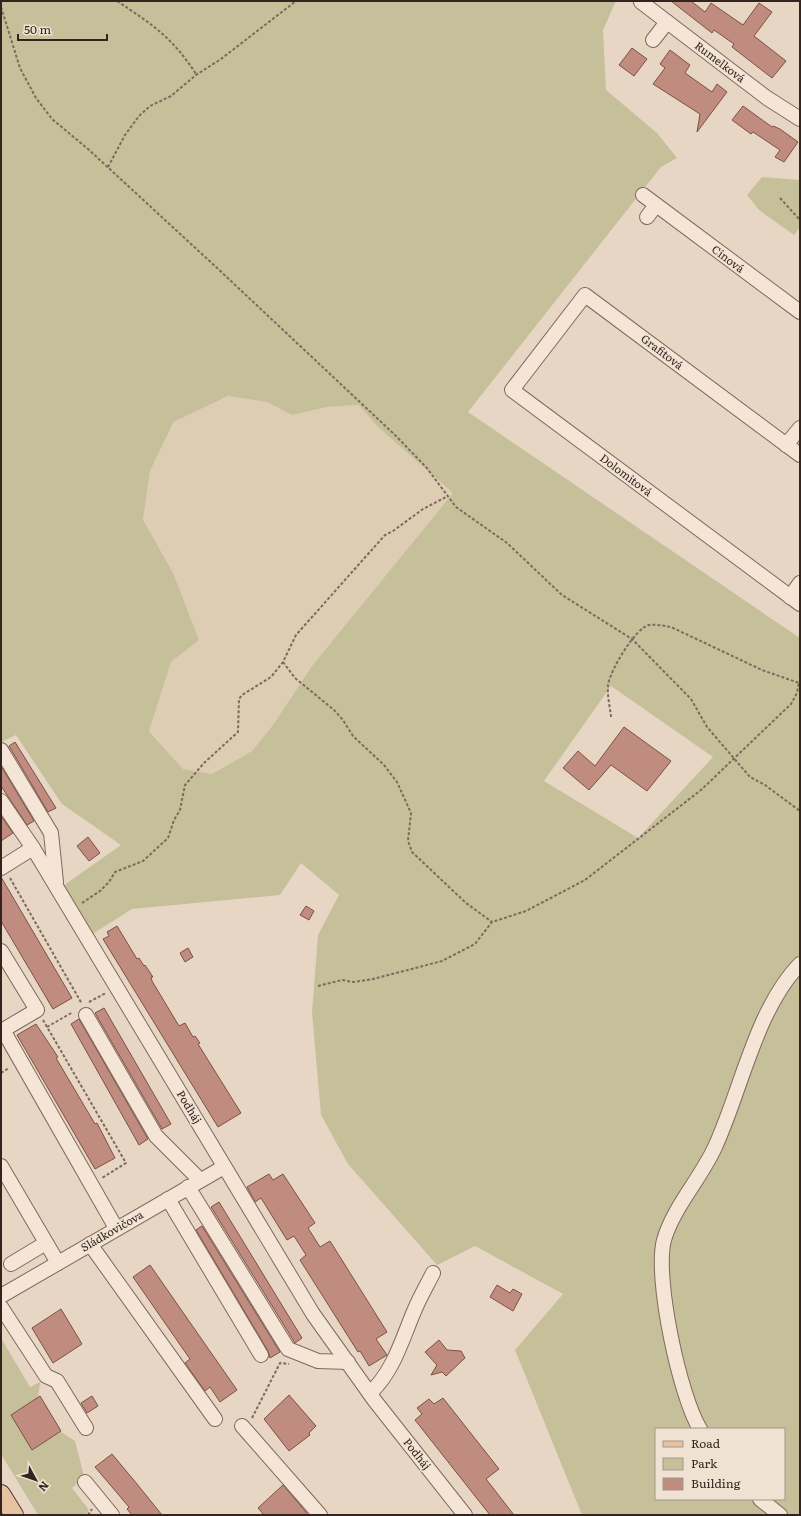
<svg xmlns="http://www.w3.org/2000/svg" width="801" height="1516" viewBox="0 0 801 1516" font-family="Literata,serif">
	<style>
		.farmland { fill: #ddcdb3 }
		.green { fill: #c5c09a; fill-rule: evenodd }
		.building { fill: #c18c80; stroke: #7d5046 }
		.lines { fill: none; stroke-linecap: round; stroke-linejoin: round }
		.minor-casing { stroke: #81685d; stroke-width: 16 }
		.major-casing { stroke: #4f3831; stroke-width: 20 }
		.path { stroke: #81685d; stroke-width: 2; stroke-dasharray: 3 2; stroke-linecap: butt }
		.minor { stroke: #f4e5d7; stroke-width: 14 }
		.major { stroke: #e7c2a1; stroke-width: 18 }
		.labels { text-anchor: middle; stroke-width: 3; stroke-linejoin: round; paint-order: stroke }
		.street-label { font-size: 11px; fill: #33241f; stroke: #f0e2d3 }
	</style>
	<rect width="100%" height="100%" fill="#e8d6c5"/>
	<path class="farmland" d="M228,396L267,402L292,415L327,407L359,405L378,427L453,493L312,666L273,725L252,751L212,774L183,769L149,730L171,662L199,640L143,520L150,471L175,422Z"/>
	<g class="green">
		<path d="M1,1H616L603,30L606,90L657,133L677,158L661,167L468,412L800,638V954C782,972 769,991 759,1014L779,1004L800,975V1515H582L515,1350L563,1294L475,1246L437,1265L348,1164L321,1115L312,1012L318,935L339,895L301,863L280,895L132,909L91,935L60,888L121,845L62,804L16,735L1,742ZM228,396L267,402L292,415L327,407L359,405L378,427L453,493L312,666L273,725L252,751L212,774L183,769L149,731L171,662L199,640L173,573L143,520L150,471L174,422ZM611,686L713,757L638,838L544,781ZM656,1429H784V1499H656Z"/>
		<path d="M762,177L800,180V227L794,235L759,210L747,195Z"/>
		<path d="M1,1338L30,1387L40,1382L38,1399L58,1430L75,1441L84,1476L72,1488L89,1510L86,1515H38L1,1454Z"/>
	</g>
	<g class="building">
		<path d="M671,1H691L705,12L711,3L743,25L759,3L772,12L754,36L786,61L772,78L732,47L734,44L714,30L712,33Z"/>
		<path d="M632,48L647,59L634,76L619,65Z"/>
		<path d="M670,50L690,65L685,73L712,92L717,84L727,92L697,132L700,114L653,84L665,68L660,64Z"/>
		<path d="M743,106L772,127L773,126L780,129L798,142L784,162L775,157L780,150L753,132L751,134L732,120Z"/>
		<path d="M624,727L671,761L647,791L611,765L589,790L563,768L578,751L595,766Z"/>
		<path d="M15,742L56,808L48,812L9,746Z"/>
		<path d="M1,766L34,821L27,825L1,786Z"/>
		<path d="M1,816L13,833L1,841Z"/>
		<path d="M88,837L100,853L89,861L77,846Z"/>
		<path d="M1,877L72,998L53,1009L1,921Z"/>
		<path d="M306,906L314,911L309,920L300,915Z"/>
		<path d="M117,926L137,959L139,958L144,966L145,965L153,977H151L152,981L179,1026L185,1023L193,1037L195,1036L200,1043L198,1044L241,1113L218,1127L103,939L109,936L107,932Z"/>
		<path d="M188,948L193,957L185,962L180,953Z"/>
		<path d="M104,1008L171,1124L162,1129L95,1013Z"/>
		<path d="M79,1019L148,1139L139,1145L71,1024Z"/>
		<path d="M36,1024L58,1057L56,1058L95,1124L97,1123L115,1158L95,1169L17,1035Z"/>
		<path d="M269,1174L273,1180L283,1174L315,1223L308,1228L320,1247L330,1241L387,1332L376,1339L387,1355L369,1366L360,1351L358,1352L300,1260L306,1255L294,1236L287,1240L261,1198L255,1202L247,1187Z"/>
		<path d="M219,1202L302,1338L295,1343L211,1207Z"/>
		<path d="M202,1226L280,1352L270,1358L268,1351L196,1230Z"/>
		<path d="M150,1265L237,1390L220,1402L210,1387L205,1391L185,1363L190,1359L133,1277Z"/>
		<path d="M497,1285L510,1293L513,1289L522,1294L513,1311L490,1297Z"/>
		<path d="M61,1309L82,1344L53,1363L32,1328Z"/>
		<path d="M439,1340L447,1350L461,1351L465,1358L446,1376L442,1372L431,1375L437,1365L425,1352Z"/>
		<path d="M289,1395L316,1426L309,1433L310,1435L289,1451L264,1419Z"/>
		<path d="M40,1396L61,1431L32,1450L11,1415Z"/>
		<path d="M92,1396L98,1406L87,1413L81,1403Z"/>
		<path d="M443,1398L499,1469L486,1479L514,1515H490L415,1420L422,1414L417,1408L429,1399L434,1404Z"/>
		<path d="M112,1454L137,1484L162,1515H132L127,1509L129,1507L95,1467Z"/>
		<path d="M283,1485L301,1506L308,1515H264L258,1508Z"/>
	</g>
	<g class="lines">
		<g class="minor-casing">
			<g id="minor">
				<path d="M641,2L767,98L800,119"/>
				<path d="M653,40L667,22"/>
				<path d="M643,195L800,312"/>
				<path d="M647,217L656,205"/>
				<path d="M786,445L800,428"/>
				<path d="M800,455L585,295L512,390L800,604"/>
				<path d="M790,597L800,583"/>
				<path d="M1,750L51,833L56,882"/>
				<path d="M1,801L33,848L313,1314L375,1401L465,1515"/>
				<path d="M1,868L33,848"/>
				<path d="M1,951L37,1010L3,1030L116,1228"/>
				<path d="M86,1015L156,1136L200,1180"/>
				<path d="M1,1166L58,1263"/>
				<path d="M188,1187L288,1349L318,1361L348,1362"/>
				<path d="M168,1199L261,1355"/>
				<path d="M90,1244L215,1419"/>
				<path d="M11,1264L46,1243"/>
				<path d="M1,1296L224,1167"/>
				<path d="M1,1307L46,1376L57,1381L86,1428"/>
				<path d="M370,1393C394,1371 402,1339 415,1309C420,1297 427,1285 433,1273"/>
				<path d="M242,1426L320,1515"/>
				<path d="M700,1429C680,1397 654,1277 664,1240C673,1208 701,1178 715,1147C741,1091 756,1009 800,964"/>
				<path d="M85,1482L112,1515"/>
				<path d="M760,1499L780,1515"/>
			</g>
		</g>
		<g class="major-casing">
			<path id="major" d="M1,1494L14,1515"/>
		</g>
		<g class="path">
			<path d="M117,1C153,25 172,37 196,74"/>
			<path d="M1,7L20,68L36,98L52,119L88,149L216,267L395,435L426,467L456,507L507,543L562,595L632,639L691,699L707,727L750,777L765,785L800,811"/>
			<path d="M108,167L125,135L139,116L150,106L171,96L196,75L221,59L296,1"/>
			<path d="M780,198L800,220"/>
			<path d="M283,662L295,678L334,710L343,720L353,736L384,765L397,782L411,813L408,841L412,852L466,903L492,922"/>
			<path d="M611,717C610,707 607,695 608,685C610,671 635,628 649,625C657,624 664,626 671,627L762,670L799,683"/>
			<path d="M10,878L82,1004"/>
			<path d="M82,903L100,891L109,882L115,872L143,861L168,838L174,820L180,810L185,785L204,763L238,732L239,699L242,695L271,677L283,662L296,635L385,535L393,531L423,509L448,496"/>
			<path d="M318,986L342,980L353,982L373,979L442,961L475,944L492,922L526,911L585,880L701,790L791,704L797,693L799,683"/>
			<path d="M89,1002L106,993"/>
			<path d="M43,1020L126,1163L102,1178"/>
			<path d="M47,1027L73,1012"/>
			<path d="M1,1073L9,1068"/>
			<path d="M252,1418L280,1363L289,1364"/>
			<path d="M88,1515L92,1509"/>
		</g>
		<use href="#minor" class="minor"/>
		<use href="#major" class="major"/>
	</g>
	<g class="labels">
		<g class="street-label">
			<text transform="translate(720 62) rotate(37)" y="4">Rumelková</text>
			<text transform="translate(728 259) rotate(37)" y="4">Cínová</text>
			<text transform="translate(662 352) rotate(37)" y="4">Grafitová</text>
			<text transform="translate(626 475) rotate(37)" y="4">Dolomitová</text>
			<text transform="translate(189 1107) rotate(59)" y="4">Podháj</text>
			<text transform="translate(112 1231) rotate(-30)" y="4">Sládkovičova</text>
			<text transform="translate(417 1454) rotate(52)" y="4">Podháj</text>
		</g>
	</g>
	<rect width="801" height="1516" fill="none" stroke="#33241f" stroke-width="4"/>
	<rect x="655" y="1428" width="130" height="72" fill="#f0e2d3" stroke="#a4968b"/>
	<rect x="663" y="1441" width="20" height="6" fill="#e7c2a1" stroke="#a4968b"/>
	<text x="691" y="1448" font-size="12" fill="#33241f">Road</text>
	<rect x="663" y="1458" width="20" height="12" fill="#c5c09a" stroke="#a4968b"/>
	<text x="691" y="1468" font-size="12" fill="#33241f">Park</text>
	<rect x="663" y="1478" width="20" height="12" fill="#c18c80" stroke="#a4968b"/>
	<text x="691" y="1488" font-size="12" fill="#33241f">Building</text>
	<g transform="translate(36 1480) rotate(130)" stroke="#f0e2d3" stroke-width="3" paint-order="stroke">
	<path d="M0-3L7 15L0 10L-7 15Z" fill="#33241f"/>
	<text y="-6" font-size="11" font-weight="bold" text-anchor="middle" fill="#33241f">N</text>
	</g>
	<path d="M18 34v6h89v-6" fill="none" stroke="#33241f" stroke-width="2"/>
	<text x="24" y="34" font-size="12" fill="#33241f" stroke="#f0e2d3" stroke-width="3" paint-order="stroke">50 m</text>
</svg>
